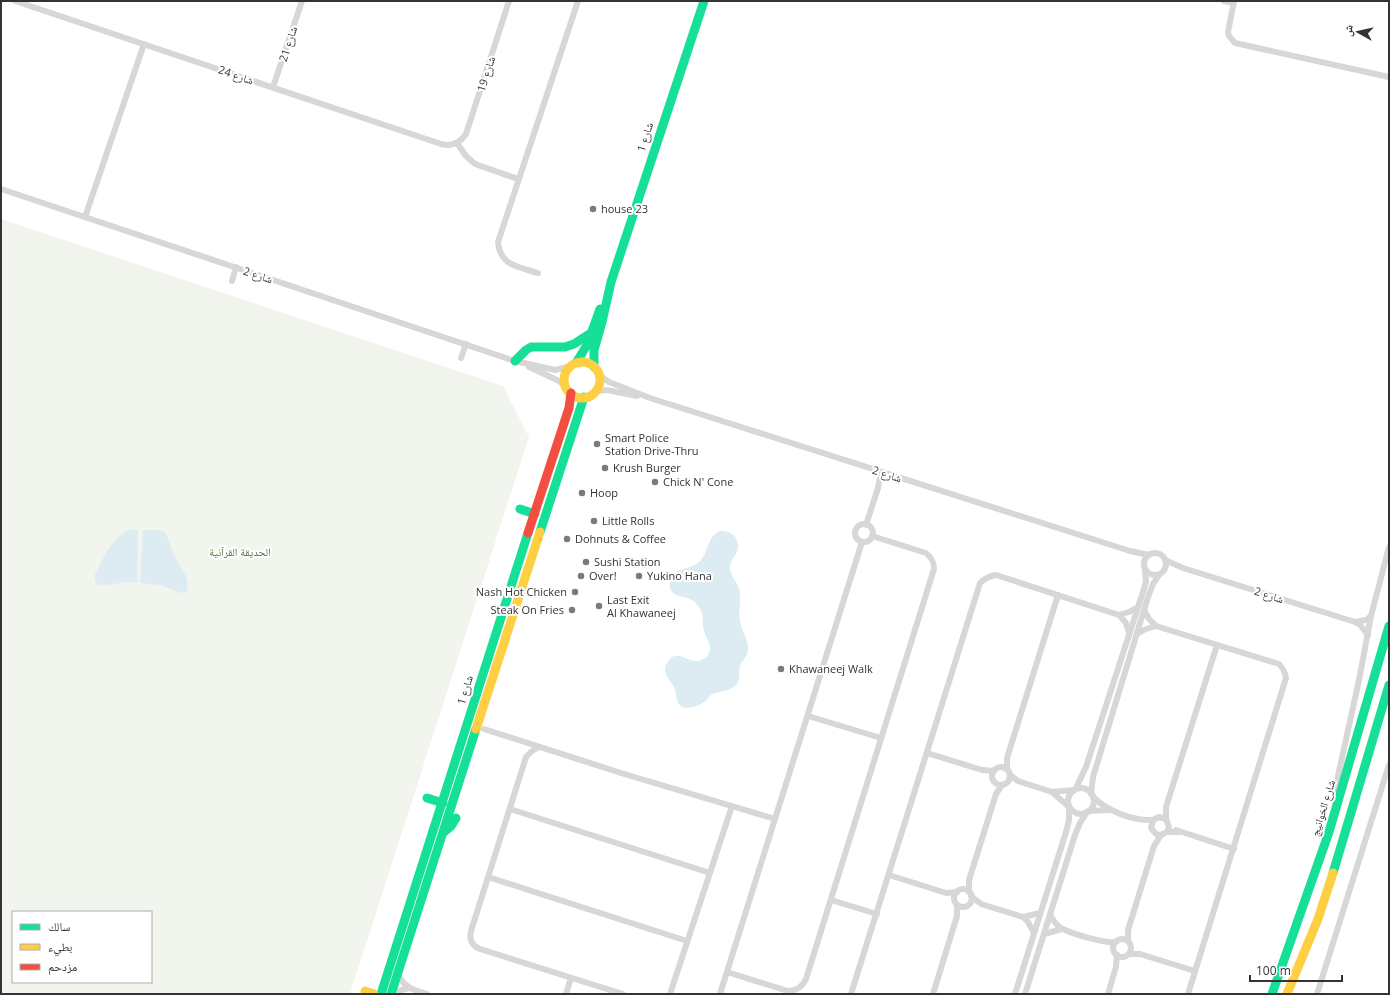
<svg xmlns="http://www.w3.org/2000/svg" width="1390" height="995" viewBox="0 0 1390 995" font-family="'Open Sans','Noto Naskh Arabic',sans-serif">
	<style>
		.green { fill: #f1f5ed; fill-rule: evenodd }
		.water { fill: #ddebf3 }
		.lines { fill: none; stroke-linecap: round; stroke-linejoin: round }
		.street { stroke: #d7d7d7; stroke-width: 6 }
		.fast { stroke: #16e098; stroke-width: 9 }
		.slow { stroke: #ffcf43; stroke-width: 9 }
		.jam { stroke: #f24e42; stroke-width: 9 }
		.poi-dot { fill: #7a7a7a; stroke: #fff; stroke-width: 1.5 }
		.labels { text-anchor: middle; stroke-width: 4; stroke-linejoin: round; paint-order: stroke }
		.street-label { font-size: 11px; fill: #333; stroke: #fff }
		.poi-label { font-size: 11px; fill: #333; stroke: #fff; text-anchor: start }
		.park-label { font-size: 11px; fill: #56703f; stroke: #fff }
	</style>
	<rect width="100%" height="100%" fill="#fff"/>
	<path class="green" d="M1,219L503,386L529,437L350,994H1ZM13,912H151V982H13Z"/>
	<g class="water">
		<path d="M132,529L138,530L137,583C123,579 109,588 97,584L95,580V574C104,558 113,534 132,529Z"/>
		<path d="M143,530H161L166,533C169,541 171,549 175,557C180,568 192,578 186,592L181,593L161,585L140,583Z"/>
		<path d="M721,531C728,531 735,534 737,541C742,553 729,558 730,569C731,576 737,582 739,588C742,599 738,610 740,621C741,631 749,640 748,650C748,656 742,660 740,666C738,673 741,681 735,686C729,691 720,691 713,694C708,696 707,700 704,702C701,705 691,708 687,708C674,707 678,695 674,687C669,678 660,672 669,660C680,647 691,669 705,658C708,656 710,652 710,648C710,642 705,637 704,631C701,619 706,615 696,603C689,595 672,599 670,587C669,583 671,578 673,575C679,567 692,569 699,562C710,552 706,536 721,531Z"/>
	</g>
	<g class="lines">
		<g class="street">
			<path d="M15,1L441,144C452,147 460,143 466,134L509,1"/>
			<path d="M1224,1L1234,3"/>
			<path d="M1234,1L1228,32L1229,36L1235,43L1389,77"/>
			<path d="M273,87L302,1"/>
			<path d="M457,143L466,156L475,164L518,179"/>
			<path d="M1,189L515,361L555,370L571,366"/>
			<path d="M85,217L144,44"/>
			<path d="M538,273C519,267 500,266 498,242L578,1"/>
			<path d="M232,281L236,267"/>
			<path d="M461,358L466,344"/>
			<path d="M529,367L557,380L566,386"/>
			<path d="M599,375L609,382L650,398L1130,551L1149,555"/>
			<path d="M595,391L607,390L637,396"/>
			<circle cx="864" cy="533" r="9"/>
			<path d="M866,525L878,488L881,472"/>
			<circle cx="1155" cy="564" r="11"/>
			<path d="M1165,560L1183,568L1355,622L1360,625L1368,635"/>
			<path d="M1144,610L1149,619L1156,626L1279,664C1283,668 1285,672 1286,678L1188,994"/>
			<path d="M1119,615L1126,623L1129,633"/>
			<path d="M1355,622L1366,620L1371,616"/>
			<path d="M1137,634L1146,629L1156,626"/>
			<path d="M808,716L881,738"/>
			<path d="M484,729L621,773L775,819"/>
			<path d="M539,747L532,751L526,757L471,931C469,939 472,946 480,949L623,994"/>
			<path d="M927,753L982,770L994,771"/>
			<circle cx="1001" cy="776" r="9"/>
			<path d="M1007,769V758L1058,595"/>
			<path d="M1010,775L1018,781L1052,792L1073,790"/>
			<circle cx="1081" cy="801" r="13"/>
			<path d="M1075,790L1086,767L1142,595L1146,582L1145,571"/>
			<path d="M1052,792L1069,807"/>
			<path d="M1091,794L1093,777L1148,597L1153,584L1159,575"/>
			<path d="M1093,797C1108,811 1132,821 1153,820"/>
			<path d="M1333,799L1359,680L1371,616L1389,547"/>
			<path d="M510,809L710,873"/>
			<path d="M1089,811L1109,810"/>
			<path d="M1166,819V807L1217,645"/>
			<path d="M1176,830L1234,849"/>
			<path d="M1167,832L1169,827L1166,819L1159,817L1153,820L1151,828L1156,834L1161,835L1167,832H1179"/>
			<path d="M889,875L946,893L957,892"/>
			<path d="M488,877L687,941"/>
			<circle cx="963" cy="898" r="9"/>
			<path d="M969,892V880L996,794L1002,785"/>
			<path d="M971,896L981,904L1023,917L1040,913"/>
			<path d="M831,900L877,914"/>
			<path d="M1050,915C1053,920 1057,927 1063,929C1073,934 1106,944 1116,942"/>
			<path d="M1023,917L1028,922L1034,933"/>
			<path d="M1044,934L1062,929"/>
			<circle cx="1122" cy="948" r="9"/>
			<path d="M1128,941V930L1154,846L1161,835"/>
			<path d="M1129,954H1140L1195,971"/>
			<path d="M727,972L788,991C797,991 802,987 806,979L934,569C934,562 932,558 926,553L872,536"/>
			<path d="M398,974C404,988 414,990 427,994"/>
			<path d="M391,993L409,988"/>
			<path d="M566,994L571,978"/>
			<path d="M670,994L732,806"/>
			<path d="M720,994L862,542"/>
			<path d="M851,994L980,583C985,578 989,576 996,575L1119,615L1129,612L1138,607"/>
			<path d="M933,994L957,916V905"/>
			<path d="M1015,994L1066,832L1069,820V808"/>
			<path d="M1025,994L1075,835L1080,823L1087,812"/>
			<path d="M1108,994L1116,967L1117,955"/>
			<path d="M1317,994L1389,765"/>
		</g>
		<g class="fast">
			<path d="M515,361L526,350L531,347H565L574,344L591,333"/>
			<path d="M576,363L587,345L600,309"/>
			<path d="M594,367V350L602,322L611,282L704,1"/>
			<path d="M520,509L535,514"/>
			<path d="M540,532L584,397"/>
			<path d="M427,798L443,803"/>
			<path d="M444,832L451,826L456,818"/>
			<path d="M1333,873L1389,685"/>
			<path d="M381,994L528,533"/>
			<path d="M391,994L476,729"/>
			<path d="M1272,994L1329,832L1389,626"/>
		</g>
		<g class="slow">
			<circle cx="582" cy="380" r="18"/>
			<path d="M476,729L540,532"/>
			<path d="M365,991L374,994"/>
			<path d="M1287,994L1318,919L1333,873"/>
		</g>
		<path class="jam" d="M528,533L569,408L571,393"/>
	</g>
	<g class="poi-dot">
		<circle cx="593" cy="209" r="4"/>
		<circle cx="597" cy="444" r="4"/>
		<circle cx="605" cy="468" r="4"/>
		<circle cx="655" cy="482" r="4"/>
		<circle cx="582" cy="493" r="4"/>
		<circle cx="594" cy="521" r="4"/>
		<circle cx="567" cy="539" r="4"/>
		<circle cx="586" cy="562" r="4"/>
		<circle cx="581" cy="576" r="4"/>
		<circle cx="639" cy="576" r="4"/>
		<circle cx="575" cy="592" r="4"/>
		<circle cx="599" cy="606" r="4"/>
		<circle cx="572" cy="610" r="4"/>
		<circle cx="781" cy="669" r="4"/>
	</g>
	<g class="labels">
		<g class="street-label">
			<text transform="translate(288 44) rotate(-72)" y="4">شارع 21</text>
			<text transform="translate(486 74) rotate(-72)" y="4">شارع 19</text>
			<text transform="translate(236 75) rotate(19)" y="4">شارع 24</text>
			<text transform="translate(645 137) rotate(-72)" y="4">شارع 1</text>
			<text transform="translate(258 275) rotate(18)" y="4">شارع 2</text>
			<text transform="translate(887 474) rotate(18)" y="4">شارع 2</text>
			<text transform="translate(1269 595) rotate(18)" y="4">شارع 2</text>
			<text transform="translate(465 690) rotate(-73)" y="4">شارع 1</text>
			<text transform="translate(1323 808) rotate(-73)" y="4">شارع الخوانيج</text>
		</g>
		<g class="poi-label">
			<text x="601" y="213">house 23</text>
			<text x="605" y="442">Smart Police<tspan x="605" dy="13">Station Drive-Thru</tspan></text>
			<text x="613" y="472">Krush Burger</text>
			<text x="663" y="486">Chick N' Cone</text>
			<text x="590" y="497">Hoop</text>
			<text x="602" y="525">Little Rolls</text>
			<text x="575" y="543">Dohnuts &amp; Coffee</text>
			<text x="594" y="566">Sushi Station</text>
			<text x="589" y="580">Over!</text>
			<text x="647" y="580">Yukino Hana</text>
			<text x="567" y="596" text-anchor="end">Nash Hot Chicken</text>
			<text x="607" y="604">Last Exit<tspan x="607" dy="13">Al Khawaneej</tspan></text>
			<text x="564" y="614" text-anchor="end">Steak On Fries</text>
			<text x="789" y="673">Khawaneej Walk</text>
		</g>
		<g class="park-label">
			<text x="240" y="556">الحديقة القرآنية</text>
		</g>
	</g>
	<rect width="1390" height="995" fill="none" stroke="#333333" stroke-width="4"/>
	<rect x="12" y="911" width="140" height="72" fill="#ffffff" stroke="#adadad"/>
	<rect x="20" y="924" width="20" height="6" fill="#16e098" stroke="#adadad"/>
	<text x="48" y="931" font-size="12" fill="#333333">سالك</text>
	<rect x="20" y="944" width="20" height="6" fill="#ffcf43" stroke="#adadad"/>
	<text x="48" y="951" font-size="12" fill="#333333">بطيء</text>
	<rect x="20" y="964" width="20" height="6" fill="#f24e42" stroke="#adadad"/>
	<text x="48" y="971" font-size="12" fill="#333333">مزدحم</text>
	<g transform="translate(1358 32) rotate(278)" stroke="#ffffff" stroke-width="3" paint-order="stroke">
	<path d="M0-3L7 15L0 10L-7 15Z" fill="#333333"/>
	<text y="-6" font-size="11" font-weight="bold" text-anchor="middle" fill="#333333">ش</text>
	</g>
	<path d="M1250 975v6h92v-6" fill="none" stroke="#333333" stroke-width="2"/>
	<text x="1256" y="975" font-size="12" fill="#333333" stroke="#ffffff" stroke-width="3" paint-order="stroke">100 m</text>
</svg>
